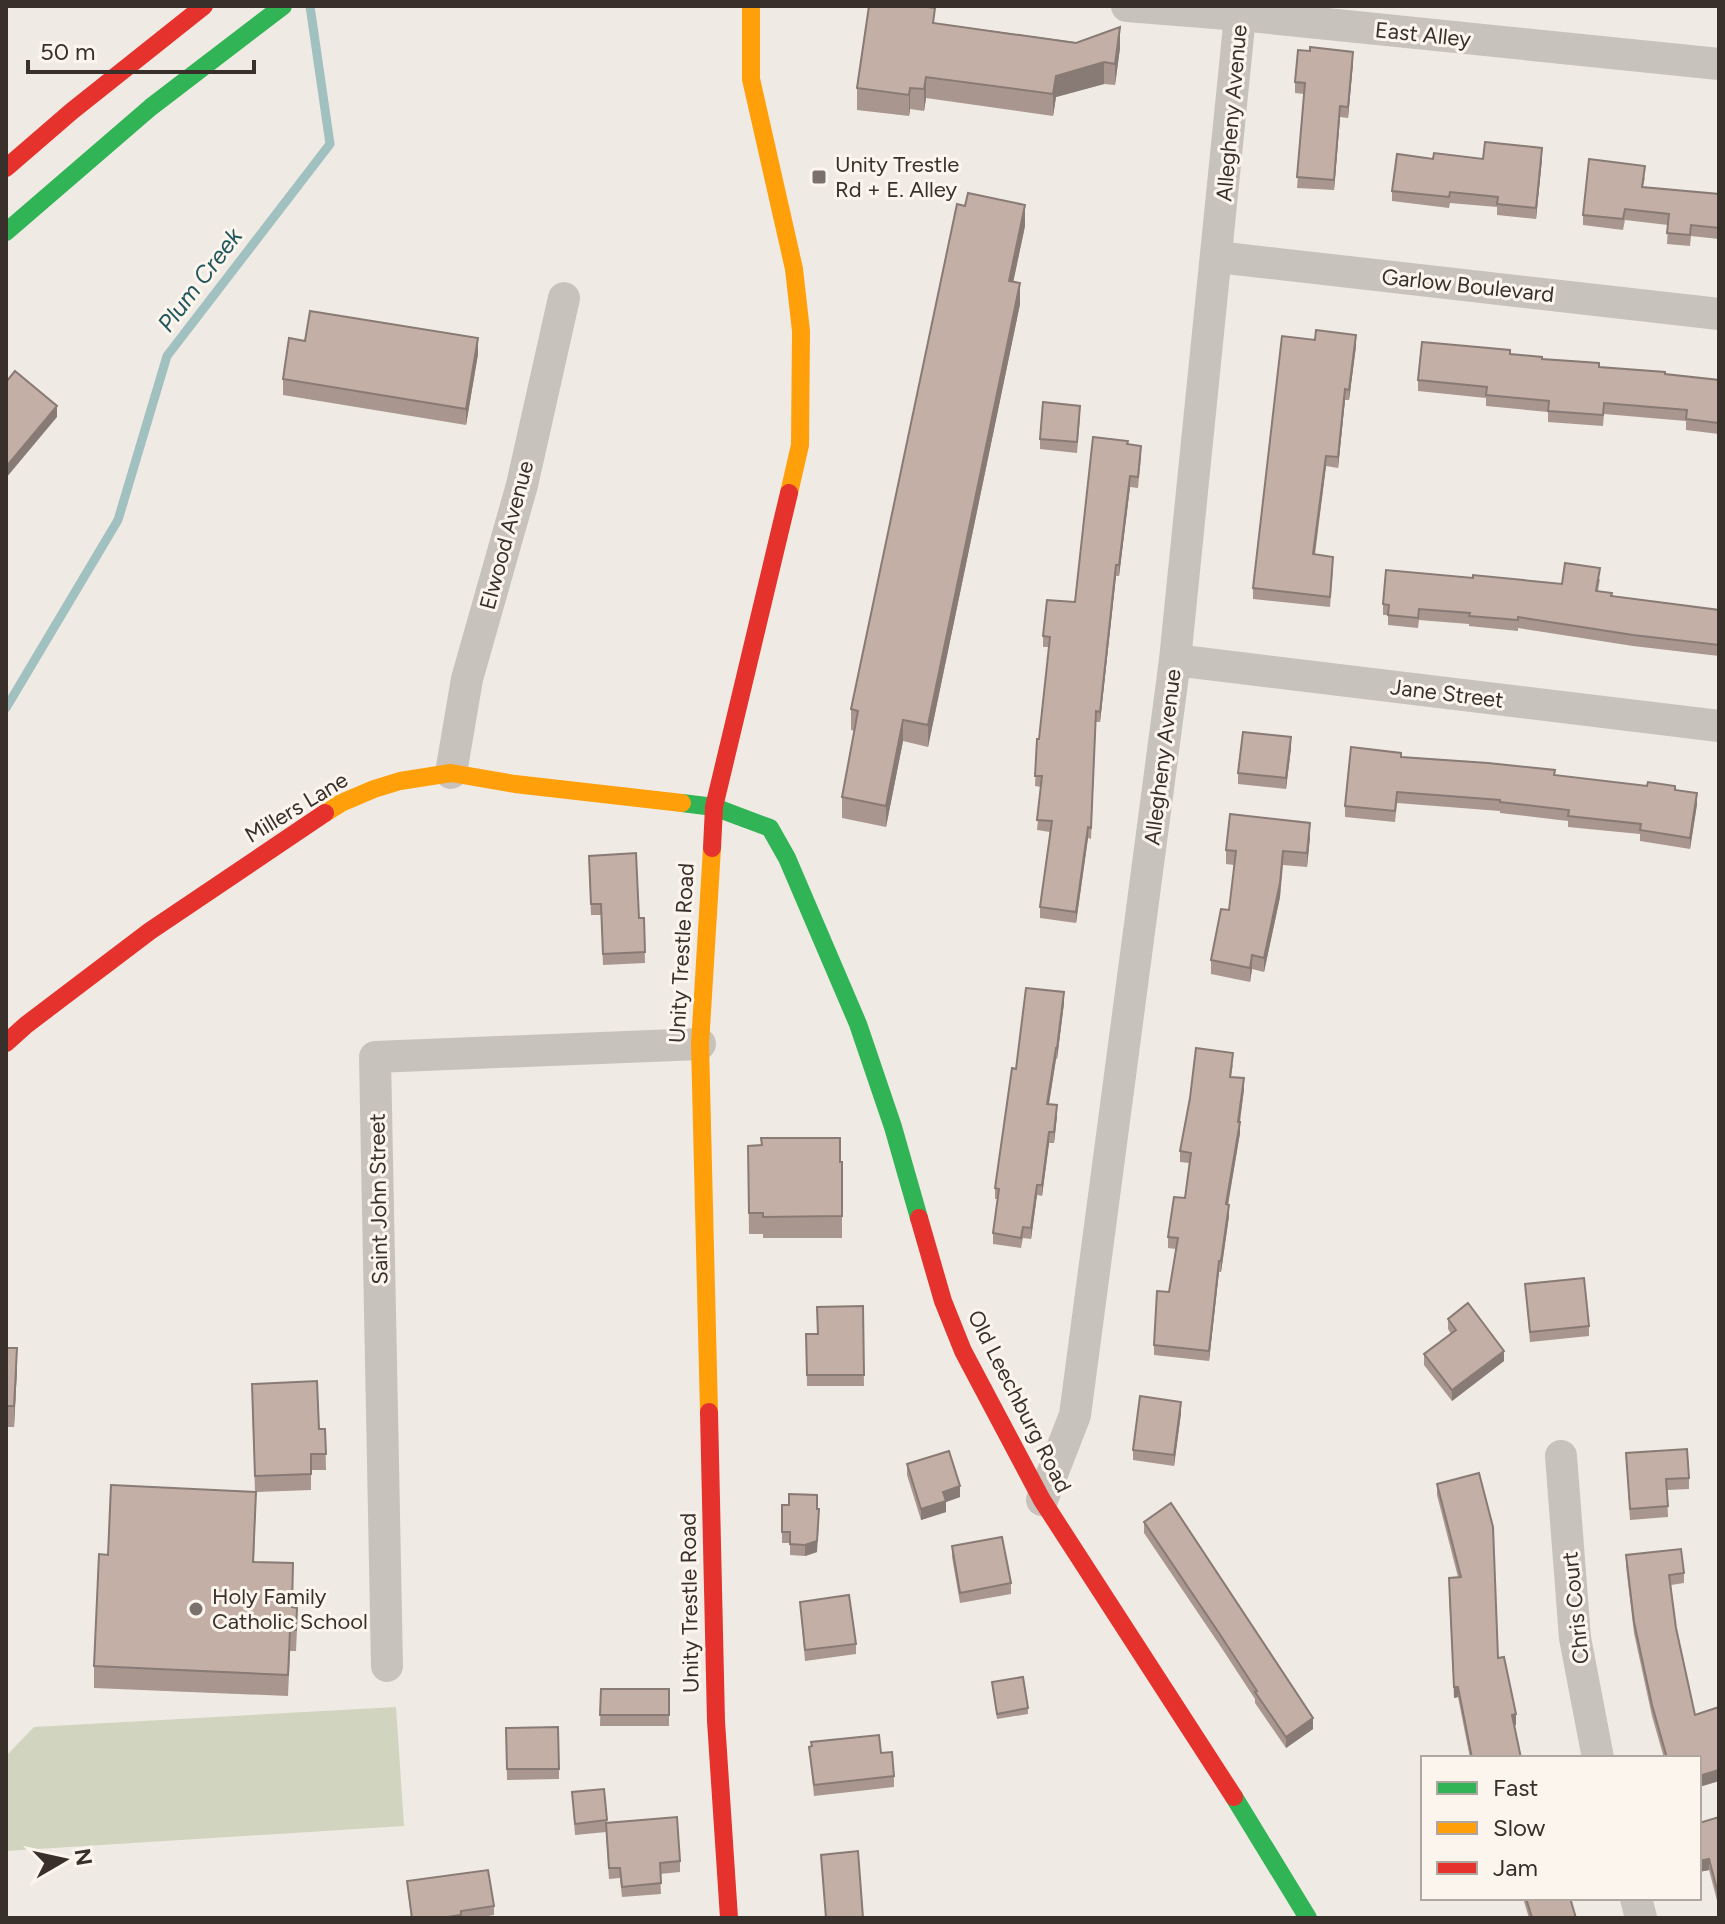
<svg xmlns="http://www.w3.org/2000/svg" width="1725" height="1924" viewBox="0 0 1725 1924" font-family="Figtree,sans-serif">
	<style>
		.green { fill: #d1d5bf }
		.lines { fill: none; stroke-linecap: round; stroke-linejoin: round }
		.stream { stroke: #a1c0c0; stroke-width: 9 }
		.street { stroke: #c8c2bd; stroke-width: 32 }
		.fast { stroke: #30b455; stroke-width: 18 }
		.slow { stroke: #ff9f0a; stroke-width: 18 }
		.jam { stroke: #e5322d; stroke-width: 18 }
		.wall { fill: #a8968f }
		.shaded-wall { fill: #887a74 }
		.building { fill: #c3afa6; stroke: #887a74; stroke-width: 2 }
		.poi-dot { fill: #7a716c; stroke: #fbf5ed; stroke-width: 3 }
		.labels { text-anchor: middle; stroke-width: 6; stroke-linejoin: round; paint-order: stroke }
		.street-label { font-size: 22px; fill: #3a302b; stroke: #fbf5ed }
		.poi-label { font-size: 22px; fill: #3a302b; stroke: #fbf5ed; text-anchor: start }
		.water-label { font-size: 24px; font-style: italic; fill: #1f575d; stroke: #fbf5ed }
	</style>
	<rect width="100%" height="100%" fill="#f0eae4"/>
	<path class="green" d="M396,1707L404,1826L6,1851V1756L34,1727Z"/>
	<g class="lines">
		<path class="stream" d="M6,708L118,520L167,356L330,144L310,6"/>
		<g class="street">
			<path d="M1127,6L1240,15L1719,64"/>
			<path d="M1217,257L1719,314"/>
			<path d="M1175,660L1719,726"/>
			<path d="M451,773L467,679L522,485L564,298"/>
			<path d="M1561,1456L1575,1638L1598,1758"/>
			<path d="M1042,1500L1075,1415L1175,660L1241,6"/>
			<path d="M387,1666L375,1057L700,1044"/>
			<path d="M1636,1898L1641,1918"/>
		</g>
		<g class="fast">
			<path d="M6,232L151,107L283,6"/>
			<path d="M682,803L714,807L770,828L787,858L858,1024L893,1127L919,1218"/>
			<path d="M1234,1797L1308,1918"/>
		</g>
		<g class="slow">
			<path d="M751,6V79L794,269L801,331L800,445L789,493"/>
			<path d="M325,813L341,803L374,789L400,781L451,773L515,784L682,803"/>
			<path d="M709,1412L700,1044L712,848"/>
		</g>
		<g class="jam">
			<path d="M6,168L72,111L204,6"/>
			<path d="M712,848L714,807L789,493"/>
			<path d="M6,1043L26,1025L150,931L325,813"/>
			<path d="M919,1218L943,1301L963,1351L1042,1500L1234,1797"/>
			<path d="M709,1412L716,1721L729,1918"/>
		</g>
	</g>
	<g class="wall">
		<path d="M922,6L935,23L1120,48L1115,85L1104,84L1056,97L1053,116L926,98L924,111L910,109L909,116L857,110V88Z"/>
		<path d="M1353,63L1348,118L1340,117L1334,190L1297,188L1304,94L1295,93V82Z"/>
		<path d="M1433,159H1542L1536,219L1497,215V207L1450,203L1449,208L1392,201V191Z"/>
		<path d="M1645,177L1643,187L1719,194V239L1691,236L1690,246L1667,244L1668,225L1625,220L1623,230L1583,225V215Z"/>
		<path d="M1025,226L1013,282L1020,304L928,747L903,741L886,827L842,818V797L855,731L851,730V709Z"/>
		<path d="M305,341L478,354L466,425L283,395V379Z"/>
		<path d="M1356,346L1349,400H1345L1338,468L1326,466L1315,555L1333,568L1330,607L1253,599V588Z"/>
		<path d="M1510,354L1599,367L1719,380V434L1686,430V421L1604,414L1603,426L1548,422V412L1486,406V398L1418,391V380Z"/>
		<path d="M1080,417L1077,453L1040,449V439Z"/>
		<path d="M1128,444L1141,457L1138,488L1130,487L1119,576H1116L1100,722H1096L1091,839L1088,838L1076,923L1040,918V907L1050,832L1037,830L1041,787L1035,786L1037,739H1039L1049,647H1043V636L1075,602Z"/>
		<path d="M1473,578L1562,584L1600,579L1598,591L1612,596L1719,610V656L1633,646L1518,628V631L1469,626V624L1419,620L1418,628L1388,625V615H1383V604Z"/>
		<path d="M1291,748L1286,789L1238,784V773Z"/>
		<path d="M1401,757L1675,790L1697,804L1690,849L1640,841V834L1568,827V821L1500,813V811L1397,803L1395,822L1345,817V806Z"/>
		<path d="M1310,837L1307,867L1283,865L1280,897L1264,972L1252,969L1250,982L1211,974V960L1229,910L1234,865L1226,864V850Z"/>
		<path d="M589,867L639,918H644L645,963L603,965L601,915H591Z"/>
		<path d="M1064,1003L1057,1059H1056L1049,1104L1057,1116L1054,1143H1049L1042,1196L1037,1195L1031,1239L1023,1238L1021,1248L993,1244V1233L998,1199H995V1188L1016,1069Z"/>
		<path d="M1233,1064L1231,1077L1244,1089L1240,1122V1133L1228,1205L1229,1216L1221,1272H1219L1209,1361L1154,1355V1345L1169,1292L1176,1249L1168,1248V1237L1185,1198L1190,1163L1180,1162V1151Z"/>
		<path d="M748,1146L842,1162V1238H763V1234H749Z"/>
		<path d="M1525,1284L1589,1326V1336L1530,1342Z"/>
		<path d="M863,1306L864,1386H807L806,1334H818Z"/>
		<path d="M1448,1319L1504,1361L1452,1401L1424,1365V1354L1451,1334L1448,1329Z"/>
		<path d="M6,1348L17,1369L14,1427H6Z"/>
		<path d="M252,1400L319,1429H325L326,1470H311V1490L256,1492L254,1562L293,1585L292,1607L297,1629L296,1651H290L288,1696L94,1688V1666L108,1555L255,1492Z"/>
		<path d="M1181,1413L1174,1466L1133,1460V1450Z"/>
		<path d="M1626,1453L1689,1478V1489L1667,1490L1668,1517L1630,1520Z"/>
		<path d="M907,1464L960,1497L946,1502V1512L921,1520L907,1475Z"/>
		<path d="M1437,1484L1498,1658L1516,1725L1514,1726L1521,1758H1470L1458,1697L1454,1698L1449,1589L1458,1577L1437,1495Z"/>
		<path d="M782,1505L817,1552L805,1556L790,1555V1543H782Z"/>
		<path d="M1144,1522L1313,1729L1286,1748L1255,1703V1699L1219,1644L1144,1533Z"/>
		<path d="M952,1546L1011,1583V1594L960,1603L952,1557Z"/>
		<path d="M1626,1555L1684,1573V1583L1671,1585L1676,1628L1695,1715L1719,1707V1781L1699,1787V1758H1664L1652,1716L1634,1633L1626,1566Z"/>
		<path d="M800,1602L856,1644V1654L805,1661Z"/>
		<path d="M992,1682L1028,1708V1714L997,1719Z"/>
		<path d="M601,1689H669V1726H600Z"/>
		<path d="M506,1728L559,1769V1779L507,1780Z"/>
		<path d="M809,1747L881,1753L894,1776V1787L814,1796Z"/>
		<path d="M604,1789L607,1823L680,1861V1872L660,1874L661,1894L622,1897L620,1878L609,1879L606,1832L575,1835L572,1792Z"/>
		<path d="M1719,1817V1908L1709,1870L1699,1872V1823Z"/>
		<path d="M407,1881L494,1906V1915L477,1918H411Z"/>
		<path d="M1523,1898H1570L1576,1918H1529Z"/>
	</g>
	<g class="shaded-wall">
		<path d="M1120,27V48L1115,85V64Z"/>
		<path d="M1353,52V63L1348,118V107Z"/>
		<path d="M1104,62V84L1056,97L1053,116V94L1056,76Z"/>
		<path d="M926,77V98L924,111V89Z"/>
		<path d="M910,88V109L909,116V95Z"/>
		<path d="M1340,106V117L1334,190V180Z"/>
		<path d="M1542,148V159L1536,219V208Z"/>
		<path d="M1025,205V226L1009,302V281Z"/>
		<path d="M1020,283V304L928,747V725Z"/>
		<path d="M1356,335V346L1349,400V390Z"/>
		<path d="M478,338V354L466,425V409Z"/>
		<path d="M1345,389V400L1338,468V457Z"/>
		<path d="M57,406V417L6,478V467Z"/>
		<path d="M1326,456V466L1313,565V554Z"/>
		<path d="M1130,476V487L1119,576V565Z"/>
		<path d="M1116,565V576L1100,722V712Z"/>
		<path d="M903,720V741L886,827V806Z"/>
		<path d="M1291,737V748L1286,789V778Z"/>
		<path d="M1697,793V804L1690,849V838Z"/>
		<path d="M1310,823V837L1307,867V853Z"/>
		<path d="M1088,827V838L1076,923V912Z"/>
		<path d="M1283,851L1280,897L1264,972V958Z"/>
		<path d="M1252,955V969L1250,982V968Z"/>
		<path d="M1064,992V1003L1057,1059V1048Z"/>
		<path d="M1056,1048V1059L1047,1115V1104Z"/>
		<path d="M1244,1078V1089L1238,1133V1122Z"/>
		<path d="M1057,1105V1116L1054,1143V1132Z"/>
		<path d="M1240,1122V1133L1226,1215V1204Z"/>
		<path d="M1049,1132V1143L1042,1196V1185Z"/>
		<path d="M1037,1185V1195L1031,1239V1228Z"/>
		<path d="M1229,1205V1216L1221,1272V1261Z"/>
		<path d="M1219,1261V1272L1209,1361V1351Z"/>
		<path d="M17,1348V1369L14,1427V1406Z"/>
		<path d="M1504,1351V1361L1452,1401V1390Z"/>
		<path d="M1181,1402V1413L1174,1466V1455Z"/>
		<path d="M960,1486V1497L946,1502V1512L921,1520V1509L943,1492Z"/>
		<path d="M819,1520L817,1552L805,1556V1545Z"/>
		<path d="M1454,1687H1458V1697L1454,1698Z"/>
		<path d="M1516,1714V1725L1512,1726V1715Z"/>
		<path d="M1313,1718V1729L1286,1748V1737Z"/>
		<path d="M1719,1770V1781L1699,1787V1776Z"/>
		<path d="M1709,1859V1870L1699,1872V1861Z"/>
	</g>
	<g class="building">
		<path d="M869,6H921L935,8L933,23L1076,43L1120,27L1115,64L1104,62L1056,76L1053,94L926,77L924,89L910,88L909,95L857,88Z"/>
		<path d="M1310,47L1353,52L1348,107L1340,106L1334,180L1297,177L1305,83L1295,82L1298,50L1310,51Z"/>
		<path d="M1485,142L1542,148L1536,208L1497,204L1498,197L1450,192L1449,197L1392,191L1397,154L1433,159L1434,153L1483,159Z"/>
		<path d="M1589,159L1645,166L1642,187L1719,194V228L1691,225L1690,235L1667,233L1669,214L1625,209L1623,219L1583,215Z"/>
		<path d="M968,193L1025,205L1009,281L1020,283L928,725L903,720L886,806L842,797L858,711L851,709L957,204L965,206Z"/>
		<path d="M310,311L478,338L466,409L283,379L289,338L305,341Z"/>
		<path d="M1316,330L1356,335L1349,390L1345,389L1338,457L1326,456L1313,554L1333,557L1330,597L1253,588L1282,336L1315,340Z"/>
		<path d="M1422,342L1510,350V354L1542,357V359L1599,363V367L1665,372V374L1719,380V423L1686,419L1687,410L1604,403L1603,415L1548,411L1549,401L1486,395L1487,387L1418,380Z"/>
		<path d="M15,371L57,406L6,467V382Z"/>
		<path d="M1043,402L1080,406L1077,442L1040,439Z"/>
		<path d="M1093,437L1128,441L1127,444L1141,446L1138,477L1130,476L1119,565H1116L1100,712L1096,711L1091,828L1088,827L1076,912L1040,907L1052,821L1037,820L1042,776H1035L1037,739H1039L1050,637L1043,636L1047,600L1075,602Z"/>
		<path d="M1565,563L1600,568L1596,591L1612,593L1611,596L1719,610V645L1633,635L1518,617V620L1469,616L1470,613L1419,609L1418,618L1388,615L1389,605L1383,604L1386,570L1473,578V575L1562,584Z"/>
		<path d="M1243,732L1291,737L1286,778L1238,773Z"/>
		<path d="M1351,747L1401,753V757L1488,763L1555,770L1554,775L1647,786L1648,782L1675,786V790L1697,793L1690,838L1640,830L1641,824L1568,816L1569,810L1500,802V800L1397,792L1395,811L1345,806Z"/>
		<path d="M1230,814L1310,823L1307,853L1283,851L1280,883L1264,958L1252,955L1250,968L1211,960L1221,909L1229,910L1236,851L1226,850Z"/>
		<path d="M636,853L639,918H644L645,952L603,954L601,904H591L589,856Z"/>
		<path d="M1026,988L1064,992L1057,1048H1056L1047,1104L1057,1105L1054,1132H1049L1042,1185H1037L1031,1228L1023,1227L1021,1238L993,1233L999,1189L995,1188L1012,1068L1016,1069Z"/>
		<path d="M1196,1048L1233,1053L1230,1077L1244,1078L1238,1122H1240L1226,1204L1229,1205L1221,1261H1219L1209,1351L1154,1345L1157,1291L1169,1292L1178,1238L1168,1237L1174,1197L1185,1198L1191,1153L1180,1151L1190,1098Z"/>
		<path d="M761,1138H840V1162H842V1216L763,1217V1213H749L748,1146L762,1145Z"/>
		<path d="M1584,1278L1589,1326L1530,1332L1525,1284Z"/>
		<path d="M1468,1303L1504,1351L1452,1390L1424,1354L1456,1330L1448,1319Z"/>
		<path d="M863,1306L864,1375H807L806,1334H818L817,1307Z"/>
		<path d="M6,1348H17L14,1406H6Z"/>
		<path d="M317,1381L319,1429H325L326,1454H311V1474L255,1476L252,1384Z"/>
		<path d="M1140,1396L1181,1402L1174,1455L1133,1450Z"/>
		<path d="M1687,1449L1689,1478L1666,1479L1668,1506L1630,1509L1626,1453Z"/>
		<path d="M949,1451L960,1486L943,1492L946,1501L921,1509L907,1464Z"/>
		<path d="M1479,1473L1493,1527L1498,1658L1504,1657L1516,1714L1512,1715L1521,1758H1472L1458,1687H1454L1449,1578L1461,1577L1437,1484Z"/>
		<path d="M111,1485L256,1492L253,1562L293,1563L292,1607L297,1608L296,1630H290L288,1675L94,1666L99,1554L108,1555Z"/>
		<path d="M789,1494L817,1495V1509H819L817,1541L805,1545L790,1544V1532H782V1505H789Z"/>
		<path d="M1171,1503L1313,1718L1286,1737L1255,1692L1257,1691L1219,1633L1144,1522Z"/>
		<path d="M1002,1537L1011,1583L960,1593L952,1546Z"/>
		<path d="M1681,1549L1684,1573L1669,1575L1676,1628L1695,1715L1719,1707V1770L1699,1776V1758H1667L1652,1705L1634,1622L1626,1555Z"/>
		<path d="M849,1595L856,1644L805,1650L800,1602Z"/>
		<path d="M1023,1677L1028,1708L997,1714L992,1682Z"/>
		<path d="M601,1689H669V1715H600Z"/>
		<path d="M558,1727L559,1769H507L506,1728Z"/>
		<path d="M879,1735L881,1753L892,1752L894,1776L814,1785L809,1747L812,1746L811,1742Z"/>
		<path d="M604,1789L607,1820L575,1824L572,1792Z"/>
		<path d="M677,1817L680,1861L660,1863L661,1883L622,1887L620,1868H609L606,1823Z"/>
		<path d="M1719,1817V1897L1709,1859L1699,1861V1823Z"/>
		<path d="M858,1851L863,1918H826L821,1855Z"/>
		<path d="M488,1870L494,1906L461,1911V1915L441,1918H412L407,1881Z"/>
		<path d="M1526,1898H1570L1576,1918H1530H1532Z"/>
	</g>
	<g class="poi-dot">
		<rect x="811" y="169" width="16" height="16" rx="4"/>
		<circle cx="196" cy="1609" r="8"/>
	</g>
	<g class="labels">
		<g class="street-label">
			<text transform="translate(1423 34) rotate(6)" y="8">East Alley</text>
			<text transform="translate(1231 113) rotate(-85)" y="8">Allegheny Avenue</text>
			<text transform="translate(1468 285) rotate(6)" y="8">Garlow Boulevard</text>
			<text transform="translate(506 535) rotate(-75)" y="8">Elwood Avenue</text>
			<text transform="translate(1447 693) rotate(7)" y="8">Jane Street</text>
			<text transform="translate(1162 757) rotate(-83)" y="8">Allegheny Avenue</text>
			<text transform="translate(296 807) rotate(-31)" y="8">Millers Lane</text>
			<text transform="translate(681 953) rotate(-87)" y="8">Unity Trestle Road</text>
			<text transform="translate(378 1199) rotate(-91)" y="8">Saint John Street</text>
			<text transform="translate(1020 1401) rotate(63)" y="8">Old Leechburg Road</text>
			<text transform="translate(689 1603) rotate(-91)" y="8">Unity Trestle Road</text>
			<text transform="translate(1575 1608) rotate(-96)" y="8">Chris Court</text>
		</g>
		<g class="poi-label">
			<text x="835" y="172">Unity Trestle<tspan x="835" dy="25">Rd + E. Alley</tspan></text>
			<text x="212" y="1604">Holy Family<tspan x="212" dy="25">Catholic School</tspan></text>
		</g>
		<g class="water-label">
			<text transform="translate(200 280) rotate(-53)" y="8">Plum Creek</text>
		</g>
	</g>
	<rect width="1725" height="1924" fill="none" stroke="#3a302b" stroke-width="16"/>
	<rect x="1421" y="1756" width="280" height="144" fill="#fbf5ed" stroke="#aea69f" stroke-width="2"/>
	<rect x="1437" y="1782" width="40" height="12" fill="#30b455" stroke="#aea69f" stroke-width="2"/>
	<text x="1493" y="1796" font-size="24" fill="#3a302b">Fast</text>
	<rect x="1437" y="1822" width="40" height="12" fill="#ff9f0a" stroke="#aea69f" stroke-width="2"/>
	<text x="1493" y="1836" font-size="24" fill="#3a302b">Slow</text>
	<rect x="1437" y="1862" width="40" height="12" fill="#e5322d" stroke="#aea69f" stroke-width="2"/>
	<text x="1493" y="1876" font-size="24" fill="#3a302b">Jam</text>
	<g transform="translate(64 1860) rotate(81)" stroke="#fbf5ed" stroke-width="6" paint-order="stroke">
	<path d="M0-6L14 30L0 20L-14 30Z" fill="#3a302b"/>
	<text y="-12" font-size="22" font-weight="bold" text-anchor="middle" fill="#3a302b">N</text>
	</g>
	<path d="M28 60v12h226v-12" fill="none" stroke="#3a302b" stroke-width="4"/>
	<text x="40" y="60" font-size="24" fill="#3a302b" stroke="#fbf5ed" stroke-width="6" paint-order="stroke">50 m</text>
</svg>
